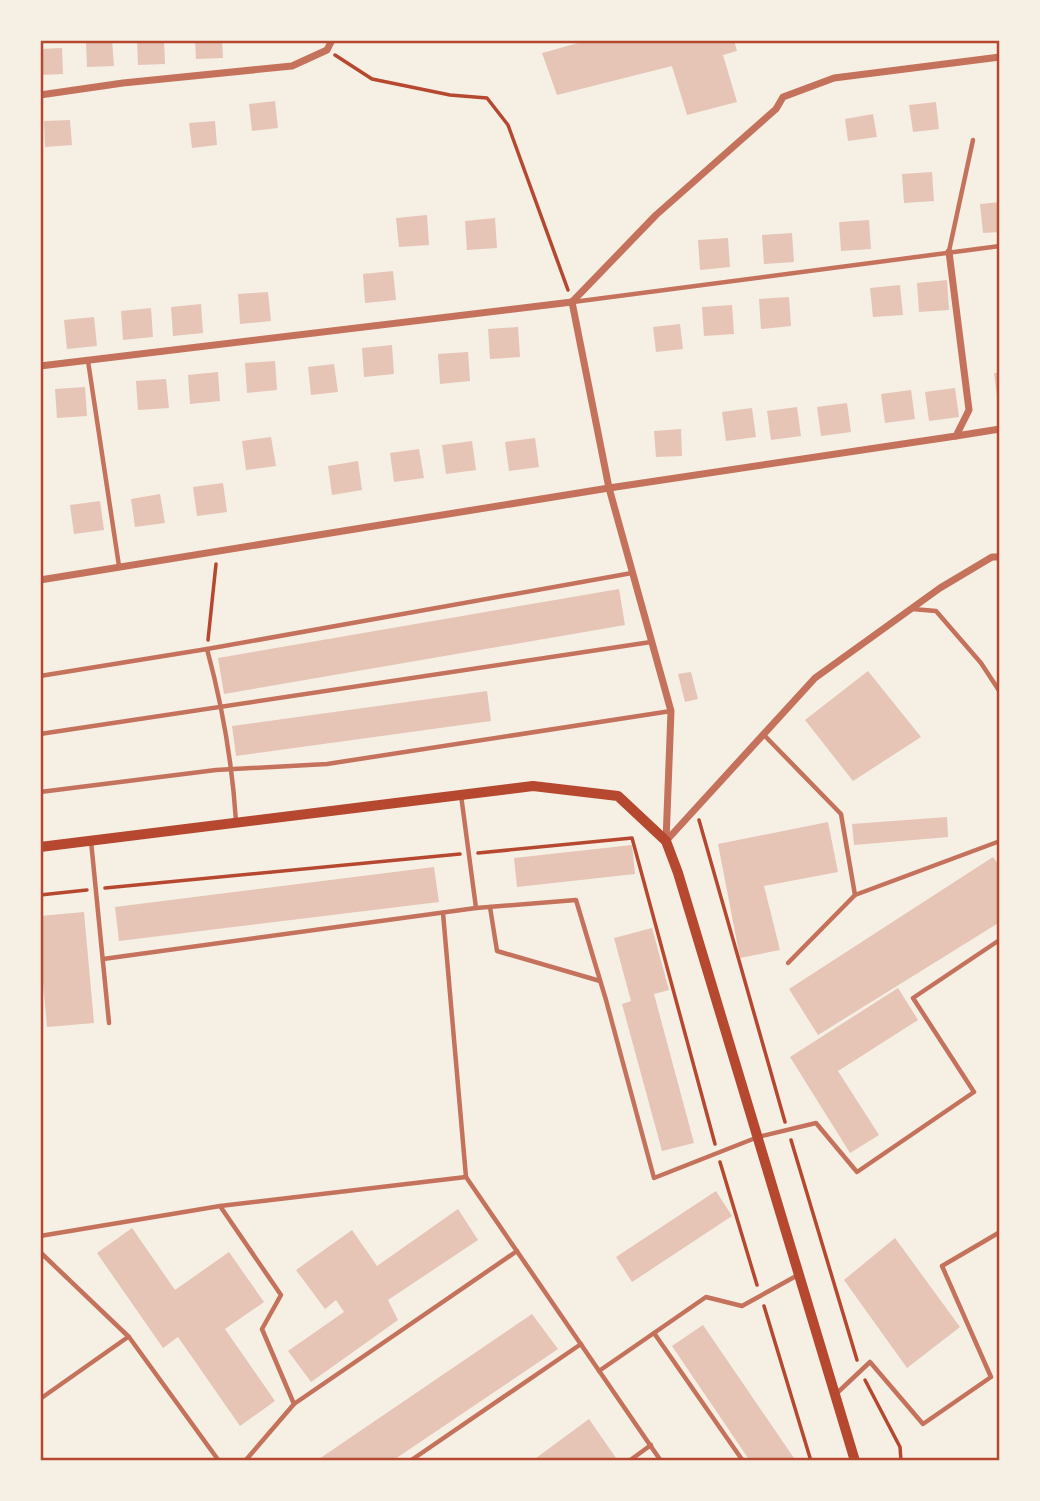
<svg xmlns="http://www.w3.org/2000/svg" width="1040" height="1501" viewBox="0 0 1040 1501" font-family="'PT Sans Narrow',sans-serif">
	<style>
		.building { fill: #e6c5b7 }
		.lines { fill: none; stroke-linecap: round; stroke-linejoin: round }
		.path { stroke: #b5482f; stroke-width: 3.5 }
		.service { stroke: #c5725c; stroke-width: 4.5 }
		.minor { stroke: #c5725c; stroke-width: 7 }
		.secondary { stroke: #b5482f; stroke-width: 10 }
		.neatline { fill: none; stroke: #b5482f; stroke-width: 2.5 }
	</style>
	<rect width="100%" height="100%" fill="#f6efe4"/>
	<g class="building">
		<path d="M112,40L114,66L87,67L86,42Z"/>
		<path d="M137,40H164L165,64L138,65Z"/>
		<path d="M195,40H222L223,58L196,59Z"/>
		<path d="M589,40H734L737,51L723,55L737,102L687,115L672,66L557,95L542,53Z"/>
		<path d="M62,48L63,74L40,75V49Z"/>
		<path d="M275,101L278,128L252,131L249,104Z"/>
		<path d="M936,102L939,129L913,132L909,105Z"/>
		<path d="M873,114L877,137L848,141L845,119Z"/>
		<path d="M70,120L72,145L45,147L44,121Z"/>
		<path d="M215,121L217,145L192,148L189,123Z"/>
		<path d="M932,172L934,201L904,203L902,174Z"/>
		<path d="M1000,202V232L983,233L980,204Z"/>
		<path d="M427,215L429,245L399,247L396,218Z"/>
		<path d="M495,218L497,248L467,250L465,221Z"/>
		<path d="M869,220L871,249L841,251L839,222Z"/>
		<path d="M792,233L794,262L764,264L762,235Z"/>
		<path d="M728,238L730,267L700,270L698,240Z"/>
		<path d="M393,271L396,300L365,303L363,274Z"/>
		<path d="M947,280L949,310L919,312L917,283Z"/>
		<path d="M900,285L903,315L873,317L870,288Z"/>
		<path d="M268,292L271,321L240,324L238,294Z"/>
		<path d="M789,297L791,326L761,329L759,299Z"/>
		<path d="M201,304L203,333L173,336L171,307Z"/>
		<path d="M732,305L734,334L704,336L702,307Z"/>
		<path d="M151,308L153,337L123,340L121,311Z"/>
		<path d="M94,317L97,346L67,349L64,320Z"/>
		<path d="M680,324L683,349L656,352L653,327Z"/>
		<path d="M518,327L520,357L490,359L488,329Z"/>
		<path d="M392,345L394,374L364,377L362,348Z"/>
		<path d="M468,352L470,381L440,384L438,354Z"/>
		<path d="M275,361L277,390L247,393L245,363Z"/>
		<path d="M334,364L338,392L311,395L308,367Z"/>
		<path d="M218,372L220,401L190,404L188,375Z"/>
		<path d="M994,373H1000V404H998Z"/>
		<path d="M166,379L169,408L138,410L136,381Z"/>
		<path d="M85,387L87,416L57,418L55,389Z"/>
		<path d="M955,388L959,417L929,421L925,392Z"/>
		<path d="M911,390L915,419L885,423L881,394Z"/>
		<path d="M847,403L851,432L821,436L817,407Z"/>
		<path d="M797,407L801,436L771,440L767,411Z"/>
		<path d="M752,408L756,437L726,441L722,412Z"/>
		<path d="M681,429L682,456L656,457L654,431Z"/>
		<path d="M271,437L276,466L246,470L242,441Z"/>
		<path d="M535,438L539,467L509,471L505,442Z"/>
		<path d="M472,441L476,470L446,474L442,445Z"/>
		<path d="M419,449L424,478L394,482L390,453Z"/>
		<path d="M358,461L362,490L332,495L328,466Z"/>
		<path d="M223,483L227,512L197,516L193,487Z"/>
		<path d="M160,494L165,523L135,527L131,499Z"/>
		<path d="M100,501L104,530L74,534L70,505Z"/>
		<path d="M619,589L625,625L224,694L218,658Z"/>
		<path d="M868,671L921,737L853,781L805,720Z"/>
		<path d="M691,672L698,699L685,702L678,674Z"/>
		<path d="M487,691L491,721L236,756L232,726Z"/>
		<path d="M947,817L948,837L854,845L852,824Z"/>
		<path d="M828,822L838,872L764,886L780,950L740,958L718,844Z"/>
		<path d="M632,845L635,874L517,887L514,858Z"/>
		<path d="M993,857L1000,867V922L818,1035L789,989Z"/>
		<path d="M434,867L439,902L119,941L115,907Z"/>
		<path d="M84,912L94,1023L47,1027L40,949V916Z"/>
		<path d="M652,928L669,990L654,994L694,1143L662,1151L622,1004L631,1001L614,938Z"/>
		<path d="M898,988L918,1020L838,1071L879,1135L850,1153L790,1057Z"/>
		<path d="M716,1191L732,1216L632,1282L616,1257Z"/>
		<path d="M458,1209L478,1240L388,1300L398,1320L311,1382L288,1351L344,1312L336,1300L325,1309L296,1270L352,1230L377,1266Z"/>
		<path d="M132,1228L175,1290L229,1252L264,1302L225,1329L275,1401L240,1426L178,1337L163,1348L97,1253Z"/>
		<path d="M895,1238L960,1327L907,1368L844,1280Z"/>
		<path d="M532,1314L558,1349L392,1461H316Z"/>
		<path d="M703,1325L796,1461H750L672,1346Z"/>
		<path d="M589,1419L616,1458L612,1461H532Z"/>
	</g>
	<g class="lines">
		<g class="path">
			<path d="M335,55L372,79L450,95L487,98L508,125L568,290"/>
			<path d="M208,640L216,564"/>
			<path d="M699,820L785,1122"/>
			<path d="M478,853L632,838L715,1144"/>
			<path d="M105,888L460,854"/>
			<path d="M40,895L87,890"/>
			<path d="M791,1140L857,1360"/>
			<path d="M720,1162L757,1285"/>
			<path d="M764,1306L811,1461"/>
			<path d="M865,1380L900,1447L901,1461"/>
		</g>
		<g class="service">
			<path d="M949,251L973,140"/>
			<path d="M573,302L1000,246"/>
			<path d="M88,361L119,566"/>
			<path d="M912,609L936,611L981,663L1000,692"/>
			<path d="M207,649C223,708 232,760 236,821"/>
			<path d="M40,676L207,649L632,573"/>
			<path d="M40,734L651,642"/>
			<path d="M764,735L841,814L855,895"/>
			<path d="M40,792L216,770L327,764L671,711"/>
			<path d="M461,795L476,908"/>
			<path d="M91,841L109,1023"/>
			<path d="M490,907L497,951L600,981"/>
			<path d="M443,913L466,1177"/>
			<path d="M103,959L476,908L576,900L606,1000L654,1178L758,1137L816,1123L857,1172L974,1092L913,998L998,941L1000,943"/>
			<path d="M788,963L855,895L1000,841"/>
			<path d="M220,1206L281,1295L262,1329L294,1404"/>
			<path d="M40,1236L220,1206L466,1177L661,1461"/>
			<path d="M40,1252L129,1337L219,1461"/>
			<path d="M599,1371L654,1333"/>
			<path d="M836,1394L870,1362L923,1424L991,1377L942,1266L1000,1232"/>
			<path d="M40,1399L128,1337"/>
			<path d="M245,1461L294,1404L517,1251"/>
			<path d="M410,1461L581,1344"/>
			<path d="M629,1461L651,1445"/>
			<path d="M743,1461L654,1333L706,1297L742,1306L798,1275"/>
		</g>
		<g class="minor">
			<path d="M40,95L123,83L292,66L327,50L332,40"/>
			<path d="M572,302L609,488L671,711L666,841"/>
			<path d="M572,302L656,215L776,109L783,97L834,78L1000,57"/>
			<path d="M40,366L572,302"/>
			<path d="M956,436L1000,429"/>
			<path d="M40,580L609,488L956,436L969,410L949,252"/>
			<path d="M666,841L815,678L940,588L992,557H1000"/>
		</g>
		<path class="secondary" d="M40,847L533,786L618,796L666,841L678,873L855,1461"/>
	</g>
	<rect width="1040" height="1501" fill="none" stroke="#f6efe4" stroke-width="84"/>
	<rect x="42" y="42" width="956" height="1417" class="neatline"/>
</svg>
